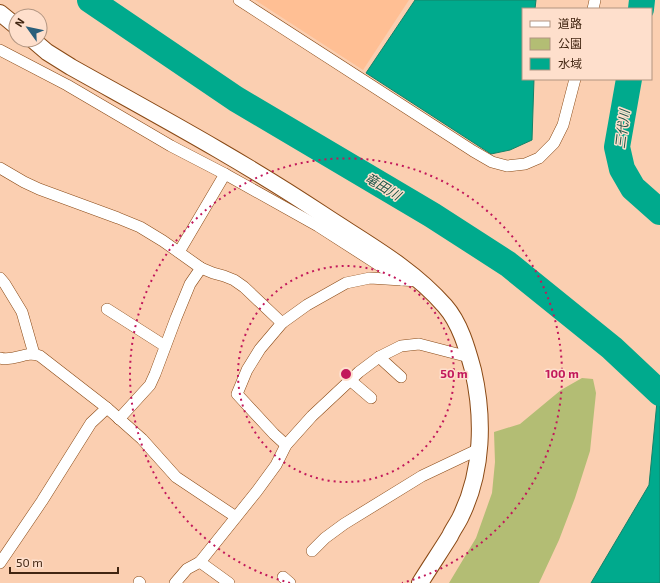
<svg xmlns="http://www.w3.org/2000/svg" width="660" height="583" viewBox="0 0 660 583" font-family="'Exo 2','Noto Sans JP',sans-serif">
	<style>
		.built { fill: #ffbf94 }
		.green { fill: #b3bd74 }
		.water { fill: #00aa8d; stroke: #148268 }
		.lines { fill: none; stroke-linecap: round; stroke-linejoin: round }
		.river { stroke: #00aa8d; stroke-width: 26 }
		.street-casing { stroke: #894915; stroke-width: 12 }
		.secondary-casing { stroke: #894915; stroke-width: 18 }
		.street { stroke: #fff; stroke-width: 11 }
		.secondary { stroke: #fff; stroke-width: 16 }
		.ring { fill: none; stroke: #c2185b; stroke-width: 2; stroke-dasharray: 2 4 }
		.labels { text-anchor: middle; stroke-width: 3; stroke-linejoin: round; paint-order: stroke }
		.water-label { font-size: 13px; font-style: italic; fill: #20574a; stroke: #fedfcc }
		.centre { fill: #c2185b; stroke: #fedfcc; stroke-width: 2 }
		.ring-label { font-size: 12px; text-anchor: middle; font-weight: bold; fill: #c2185b; stroke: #fedfcc; stroke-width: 3; stroke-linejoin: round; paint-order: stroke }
	</style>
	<rect width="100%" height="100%" fill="#fbcfb1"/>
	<path class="built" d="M255,0H409L363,70Z"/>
	<path class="green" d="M582,378L593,379L596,393L590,451L575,498L559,540L539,583H449L476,538L492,493L495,462L494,432L520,424L561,390Z"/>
	<g class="water">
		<path d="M415,0H536L535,9H523V79H534L532,140L510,150L491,154L366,73Z"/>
		<path d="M660,383V583H591L649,485L658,391Z"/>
	</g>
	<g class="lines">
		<g class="river">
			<path d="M90,0L236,99L432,215L508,264L612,348L660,393"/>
			<path d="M641,9L642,0"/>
			<path d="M629,79L617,147L622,169L633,188L660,212"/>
		</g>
		<g class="street-casing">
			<g id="street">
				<path d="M239,0L473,151L492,162L507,166L525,164L539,158L554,143L563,125L575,79"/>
				<path d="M593,9L595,0"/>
				<path d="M0,50L67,85L171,146L225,174L318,226L402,280L419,281"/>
				<path d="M0,168L24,182L39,189L118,218L140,227L163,241L201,268L213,273L224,276L234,280L244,287L282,323"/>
				<path d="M179,252L225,174"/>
				<path d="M0,278L5,284L22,312L34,354"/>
				<path d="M107,309L165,346"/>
				<path d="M379,357L401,377"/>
				<path d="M0,358C15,362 26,350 40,356L107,408L142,439L176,477L236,517"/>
				<path d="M350,380L371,398"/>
				<path d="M119,419L150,385L155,374L176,318L190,284L201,268"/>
				<path d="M286,445L274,434L237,394L247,370L260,349L282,323L307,305L346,283L370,278L402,280"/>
				<path d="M312,551L325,538L344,524L422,476L479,449"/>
				<path d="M0,563L42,501L91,423L107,408"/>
				<path d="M283,577L290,583"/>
				<path d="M139,582L140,583"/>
				<path d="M175,583L187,569L200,562"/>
				<path d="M229,583L200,562L257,491L276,465L286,445L312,416L359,372L379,357L401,346L419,344L469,357"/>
			</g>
		</g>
		<g class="secondary-casing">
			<g id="secondary">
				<path d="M0,13L16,26"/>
				<path d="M33,40L47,52L71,67C155,114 241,160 322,214C364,242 411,267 445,306C460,323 467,348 473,370C484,418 483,471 461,516C458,523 453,529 450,536C440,552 430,567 420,583"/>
			</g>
		</g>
		<use href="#street" class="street"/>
		<use href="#secondary" class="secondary"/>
	</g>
	<g class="ring">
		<circle cx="346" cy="374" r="108"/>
		<path d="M290 583A216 216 0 1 1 402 583"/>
	</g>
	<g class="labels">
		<g class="water-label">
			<text transform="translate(622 129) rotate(-83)" y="5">三代川</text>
			<text transform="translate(383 186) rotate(31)" y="5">竜田川</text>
		</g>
	</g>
	<circle cx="346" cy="374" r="6" class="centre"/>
	<g class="ring-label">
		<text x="454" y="378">50 m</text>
		<text x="562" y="378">100 m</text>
	</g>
	<rect x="522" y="8" width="130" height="72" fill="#fedfcc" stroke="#b29581"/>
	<rect x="530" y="21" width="20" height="6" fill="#ffffff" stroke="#b29581"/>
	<text x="558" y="28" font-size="12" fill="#412511">道路</text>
	<rect x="530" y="38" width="20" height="12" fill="#b3bd74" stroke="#b29581"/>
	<text x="558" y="48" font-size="12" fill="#412511">公園</text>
	<rect x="530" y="58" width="20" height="12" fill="#00aa8d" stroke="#b29581"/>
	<text x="558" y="68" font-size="12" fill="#412511">水域</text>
	<g transform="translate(28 28) rotate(303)"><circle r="19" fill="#fedfcc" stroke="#b29581"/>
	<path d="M0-3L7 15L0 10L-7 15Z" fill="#2a5f7b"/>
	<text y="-6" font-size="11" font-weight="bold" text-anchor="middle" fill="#412511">N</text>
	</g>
	<path d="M10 567v6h108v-6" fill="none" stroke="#412511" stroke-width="2"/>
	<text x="16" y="567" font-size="12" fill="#412511" stroke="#fedfcc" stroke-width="3" paint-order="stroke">50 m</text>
</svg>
